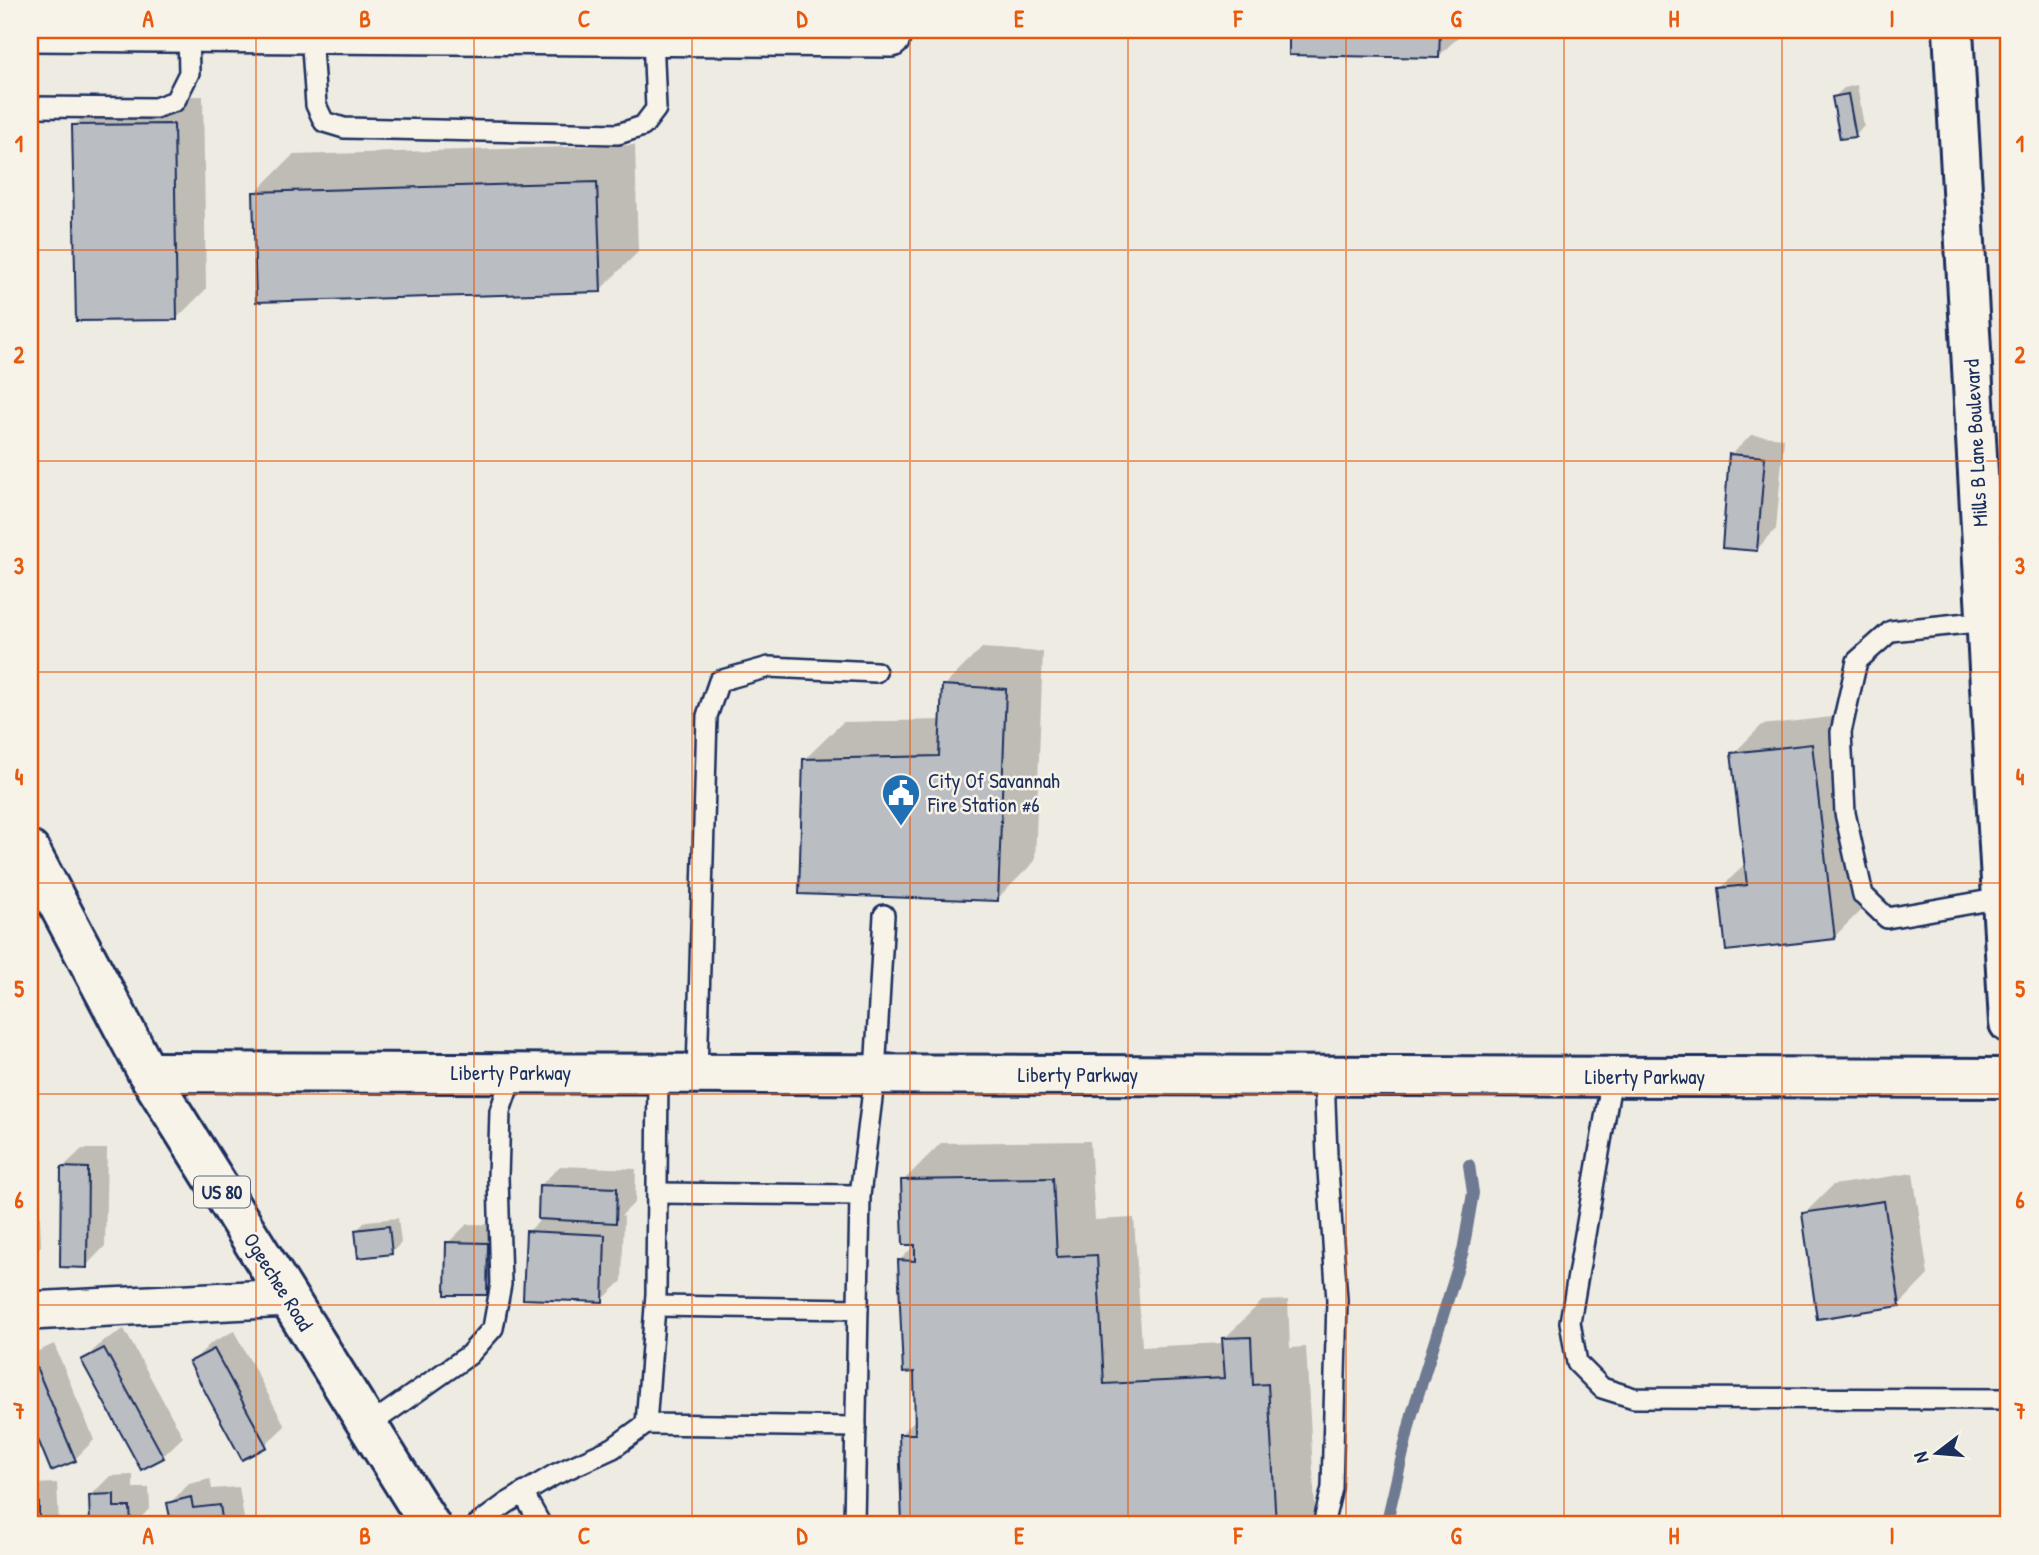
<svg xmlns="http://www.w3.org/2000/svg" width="2039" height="1555" viewBox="0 0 2039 1555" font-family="'Patrick Hand',sans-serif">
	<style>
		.shadow { fill: #0003 }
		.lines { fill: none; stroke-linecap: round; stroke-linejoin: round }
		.stream { stroke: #6e7992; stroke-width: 12 }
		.building { fill: #babdc2; stroke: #1b2f5e; stroke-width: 2 }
		.lane-casing { stroke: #1b2f5e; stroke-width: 24 }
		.street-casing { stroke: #1b2f5e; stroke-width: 42 }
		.secondary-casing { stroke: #1b2f5e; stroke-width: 44 }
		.primary-casing { stroke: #1b2f5e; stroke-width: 44 }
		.lane { stroke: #f7f3e8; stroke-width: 19 }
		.street { stroke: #f7f3e8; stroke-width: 37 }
		.secondary { stroke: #f7f3e8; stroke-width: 38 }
		.primary { stroke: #f7f3e8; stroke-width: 38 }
		.grid { fill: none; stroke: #e8590c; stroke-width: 2; stroke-opacity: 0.55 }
		.labels { text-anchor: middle; stroke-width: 5; stroke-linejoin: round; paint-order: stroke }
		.shield { fill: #f7f3e8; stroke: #5d6a87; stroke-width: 2 }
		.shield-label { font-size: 19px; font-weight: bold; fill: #1b2f5e }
		.street-label { font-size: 21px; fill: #1b2f5e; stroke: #f7f3e8 }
		.poi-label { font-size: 21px; fill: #1b2f5e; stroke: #f7f3e8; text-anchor: start }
		.neatline { fill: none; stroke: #e8590c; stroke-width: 2.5 }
		.grid-label { font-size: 23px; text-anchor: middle; font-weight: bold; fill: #e8590c }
	</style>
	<rect width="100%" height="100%" fill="#eeebe2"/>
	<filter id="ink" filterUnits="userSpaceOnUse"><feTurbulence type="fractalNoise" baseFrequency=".0143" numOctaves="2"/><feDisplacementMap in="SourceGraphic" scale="14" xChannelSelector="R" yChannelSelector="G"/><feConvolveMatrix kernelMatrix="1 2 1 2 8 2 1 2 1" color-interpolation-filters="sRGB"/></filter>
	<g filter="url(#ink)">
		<g class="shadow">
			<path d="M1291,30H1465L1439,56L1291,54Z"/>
			<path d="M1857,85L1864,126L1855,135L1834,97L1844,88Z"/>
			<path d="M203,96L206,289L177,318L74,126L103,97Z"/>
			<path d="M635,145L638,252L600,290L255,193L293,155Z"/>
			<path d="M1751,435L1784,438L1776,529L1757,549L1731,455Z"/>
			<path d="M982,648L1043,652L1035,861L997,899L805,759L843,722L943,720L944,686Z"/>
			<path d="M1841,716L1863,908L1834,937L1720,889L1746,863L1733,754L1762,725Z"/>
			<path d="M30,1128H37L41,1246L30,1257Z"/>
			<path d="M1090,1141L1095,1220L1134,1218L1142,1347L1224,1343V1339L1262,1301L1288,1300L1290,1348L1306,1347L1316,1525H904L901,1434L916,1419V1371L900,1260L917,1243L903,1181L941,1143Z"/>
			<path d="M82,1149H107L105,1246L86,1266L62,1168Z"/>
			<path d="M560,1166L636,1169L635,1202L621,1216H624L622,1281L602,1300L528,1232L542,1218L540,1186Z"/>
			<path d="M1913,1173L1928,1275L1899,1305L1804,1214L1833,1185Z"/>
			<path d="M398,1218L401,1243L391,1253L356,1231L366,1221Z"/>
			<path d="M467,1224L507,1225L506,1274L486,1293L448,1243Z"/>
			<path d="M124,1329L183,1437L163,1456L142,1468L83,1361L103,1341Z"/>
			<path d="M234,1331L285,1426L265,1445L191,1363L211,1343Z"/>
			<path d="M54,1344L94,1440L75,1459L52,1469L30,1415V1355Z"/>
			<path d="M133,1475V1488H149L150,1508L134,1525H92L91,1495L110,1476Z"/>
			<path d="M210,1479L212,1489L239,1487L245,1525H195L193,1516L169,1504L189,1484Z"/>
			<path d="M57,1483L59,1525H30V1489L34,1484Z"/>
			<path d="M1887,1523V1525H1525Z"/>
		</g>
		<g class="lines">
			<path class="stream" d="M1386,1525L1412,1414L1463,1251L1473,1193L1469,1165"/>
		</g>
		<g class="building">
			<path d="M1289,30H1440L1439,58L1289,55Z"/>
			<path d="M1848,94L1856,137L1840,139L1832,97Z"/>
			<path d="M174,124L177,320L76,321L72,125Z"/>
			<path d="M597,182L601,292L256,302L253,192Z"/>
			<path d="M1729,454L1765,457L1757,551L1722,548Z"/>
			<path d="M942,685L1006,689L998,901L799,894L803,759L939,756Z"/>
			<path d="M1812,744L1835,939L1726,951L1719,888L1747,885L1731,753Z"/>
			<path d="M61,1167L88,1168L87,1268L60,1267Z"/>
			<path d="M1053,1178L1057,1257L1097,1255L1104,1384L1225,1378L1222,1338L1251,1337L1253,1385L1268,1384L1276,1525H902L899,1434H915L914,1372L903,1373L898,1260L915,1261V1245H903L901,1180Z"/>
			<path d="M539,1185L617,1188L616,1223L538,1219Z"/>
			<path d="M1884,1201L1900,1306L1817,1319L1802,1213Z"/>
			<path d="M389,1226L392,1254L358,1258L355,1230Z"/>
			<path d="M526,1231L605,1235L603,1302L523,1299Z"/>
			<path d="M446,1242L488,1243L487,1295H445Z"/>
			<path d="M104,1348L164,1458L141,1470L81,1360Z"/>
			<path d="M214,1349L267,1447L242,1460L189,1362Z"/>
			<path d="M34,1362L76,1461L51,1471L30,1420V1364Z"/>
			<path d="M114,1494V1507H130L131,1525H90L89,1495Z"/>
			<path d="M191,1497L193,1508L220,1505L223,1525H193L192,1518L171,1522L167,1503Z"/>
			<rect x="30" y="1502" width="9" height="23"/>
		</g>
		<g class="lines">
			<g class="lane-casing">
				<g id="lane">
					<path d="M311,34L316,105L324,122L344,128L618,134L643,126L656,109L653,36"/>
					<path d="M30,107L155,108L175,101L189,73L188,33"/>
					<path d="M1986,621L1891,631L1857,661L1841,732L1845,813L1863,895L1887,918L2002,898"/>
					<path d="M697,1073L707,716L719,681L769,667L876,672"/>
					<path d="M1612,1077L1570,1322L1577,1363L1602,1388L1634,1398L2009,1399"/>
					<path d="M657,1193L860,1195"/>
					<path d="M656,1306L858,1309"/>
					<path d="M646,1424L856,1427"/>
					<path d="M368,1426L469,1355L493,1328L501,1284L498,1177L500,1111L513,1073"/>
					<path d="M523,1493L541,1525"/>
					<path d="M477,1525L507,1503L554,1475L613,1448L646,1424L656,1294L658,1074"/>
					<path d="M854,1525L860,1195L875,1074L884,915"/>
					<path d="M1323,1525L1332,1488L1337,1300L1327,1156L1324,1075"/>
				</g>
			</g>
			<g class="street-casing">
				<g id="street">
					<path d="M30,32L891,38"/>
					<path d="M30,1311L288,1298"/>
				</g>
			</g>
			<g class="secondary-casing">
				<g id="secondary">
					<path d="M1953,30L2009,1023"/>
					<path d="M147,1072L2009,1078"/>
				</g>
			</g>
			<g class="primary-casing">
				<path id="primary" d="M30,851L147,1072L430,1525"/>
			</g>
			<use href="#lane" class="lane"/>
			<use href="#street" class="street"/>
			<use href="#secondary" class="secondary"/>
			<use href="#primary" class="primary"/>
		</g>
	</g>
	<path class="grid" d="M256,30V1525M474,30V1525M692,30V1525M910,30V1525M1128,30V1525M1346,30V1525M1564,30V1525M1782,30V1525M30,250H2009M30,461H2009M30,672H2009M30,883H2009M30,1094H2009M30,1305H2009"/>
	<defs>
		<g id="civic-pin" transform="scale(2.0125)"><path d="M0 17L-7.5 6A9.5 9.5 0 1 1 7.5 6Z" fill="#1f6fb2" stroke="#f7f3e8"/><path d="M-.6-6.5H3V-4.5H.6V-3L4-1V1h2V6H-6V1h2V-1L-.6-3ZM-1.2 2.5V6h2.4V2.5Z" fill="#fff"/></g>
	</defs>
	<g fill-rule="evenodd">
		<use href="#civic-pin" x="901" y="793"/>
	</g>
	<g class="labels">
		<rect class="shield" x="194" y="1176.5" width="56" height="31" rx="5"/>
		<g class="shield-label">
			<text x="222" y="1199">US 80</text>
		</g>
		<g class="street-label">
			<text transform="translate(1976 443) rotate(-93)" y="7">Mills B Lane Boulevard</text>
			<text x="511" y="1080">Liberty Parkway</text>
			<text x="1078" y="1082">Liberty Parkway</text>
			<text x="1645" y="1084">Liberty Parkway</text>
			<text transform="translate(278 1282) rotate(58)" y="7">Ogeechee Road</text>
		</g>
		<g class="poi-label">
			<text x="928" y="788">City Of Savannah<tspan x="928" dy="24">Fire Station #6</tspan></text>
		</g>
	</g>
	<rect width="2039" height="1555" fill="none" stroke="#f7f3e8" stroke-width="77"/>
	<g transform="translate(1937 1453) rotate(254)" stroke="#f7f3e8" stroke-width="5" paint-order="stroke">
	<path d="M0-5L12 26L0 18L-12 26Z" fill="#1b2f5e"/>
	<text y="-10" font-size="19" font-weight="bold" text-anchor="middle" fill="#1b2f5e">N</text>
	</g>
	<rect x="38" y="38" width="1962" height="1478" class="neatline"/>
	<g class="grid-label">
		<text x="148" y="27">A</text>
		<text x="365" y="27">B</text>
		<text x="584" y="27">C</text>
		<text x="802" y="27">D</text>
		<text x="1019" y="27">E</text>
		<text x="1238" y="27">F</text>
		<text x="1456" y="27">G</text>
		<text x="1674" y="27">H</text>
		<text x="1892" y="27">I</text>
		<text x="19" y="152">1</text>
		<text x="2020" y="152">1</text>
		<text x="19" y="363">2</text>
		<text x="2020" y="363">2</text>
		<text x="19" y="574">3</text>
		<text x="2020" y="574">3</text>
		<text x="19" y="785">4</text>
		<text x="2020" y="785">4</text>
		<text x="19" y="997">5</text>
		<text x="2020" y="997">5</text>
		<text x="19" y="1208">6</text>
		<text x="2020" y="1208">6</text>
		<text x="19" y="1419">7</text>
		<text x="2020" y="1419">7</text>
		<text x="148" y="1544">A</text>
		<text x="365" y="1544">B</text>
		<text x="584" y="1544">C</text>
		<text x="802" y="1544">D</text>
		<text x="1019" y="1544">E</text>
		<text x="1238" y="1544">F</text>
		<text x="1456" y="1544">G</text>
		<text x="1674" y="1544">H</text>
		<text x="1892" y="1544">I</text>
	</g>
</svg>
